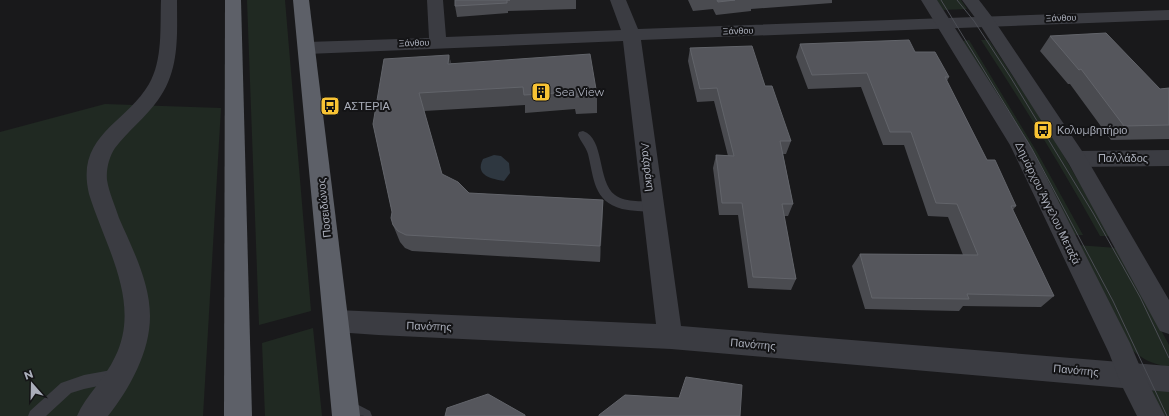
<svg xmlns="http://www.w3.org/2000/svg" width="1169" height="416" viewBox="0 0 1169 416" font-family="Montserrat,sans-serif">
	<style>
		.green { fill: #202922 }
		.water { fill: #2e3740 }
		.lines { fill: none; stroke-linecap: round; stroke-linejoin: round }
		.service { fill: #3b3c42; fill-rule: evenodd }
		.minor { fill: #3b3c42; fill-rule: evenodd }
		.tertiary { fill: #3b3c42; fill-rule: evenodd }
		.trunk { fill: #5d6068; fill-rule: evenodd }
		.tram { stroke: #4c4e55; stroke-width: 1 }
		.wall { fill: #4a4b50 }
		.shaded-wall { fill: #323336 }
		.building { fill: #55565c; stroke: #62646a }
		.labels { text-anchor: middle; stroke-width: 4; stroke-linejoin: round; paint-order: stroke }
		.far-street-label { font-size: 9px; fill: #abafbb; stroke: #141416 }
		.poi-label { font-size: 11px; fill: #abafbb; stroke: #141416; text-anchor: start }
		.street-label { font-size: 11px; fill: #abafbb; stroke: #141416 }
	</style>
	<rect width="100%" height="100%" fill="#19191b"/>
	<g class="green">
		<path d="M247,0H285L311,311L259,325Z"/>
		<path d="M936,0H961L967,9L943,10Z"/>
		<path d="M969,40L1037,152L1083,235H1074L963,41Z"/>
		<path d="M981,40H989L1054,139L1110,236H1100C1063,169 1023,104 981,40Z"/>
		<path d="M105,104L221,108L203,416H0V132Z"/>
		<path d="M1077,245L1117,248L1169,345V367C1152,364 1141,359 1129,347Z"/>
		<path d="M313,328L322,416H265L262,343Z"/>
		<path d="M1149,390L1169,391V416H1161Z"/>
	</g>
	<path class="water" d="M494,155L501,156L509,163L510,173L504,181C493,179 474,176 483,159Z"/>
	<g class="lines">
		<g class="service">
			<path d="M583,131C605,138 597,182 615,195C627,204 644,199 657,204L659,207L657,210L653,212C643,211 632,211 622,209C593,201 594,178 588,154C586,147 581,142 578,135L579,132Z"/>
			<path d="M117,369L122,371L124,376L122,381L84,389L71,393L46,416H28L30,411L61,383L84,375Z"/>
			<path d="M345,398L370,411L372,416C360,416 343,416 338,405L340,400Z"/>
		</g>
		<g class="minor">
			<path d="M161,0H177C177,35 180,70 158,100C146,117 128,131 115,148C109,157 106,169 107,180C109,193 115,205 119,218C132,248 150,282 150,316C150,352 130,388 108,416H77C86,395 105,379 115,357C142,303 105,246 89,194C75,135 126,124 149,84C163,60 160,27 161,0Z"/>
			<path d="M427,0H443L446,37L621,30L610,0H626L638,29L1169,10V20L641,40L681,326L1169,366V392L671,349L378,335L336,332L327,329L324,321L327,313L336,310L656,324L623,41L307,54L301,52L298,48L301,44L307,42L429,38Z"/>
			<path d="M1169,150V166L1077,167L1070,164L1067,159L1070,154L1077,151Z"/>
		</g>
		<g class="tertiary">
			<path d="M921,0H937L1029,143L1130,343L1141,369L1165,416H1137L1121,384L1109,353L1010,145Z"/>
			<path d="M962,0H979L992,17L1084,154L1169,300V334L1160,331L1069,164L979,23Z"/>
		</g>
		<g class="trunk">
			<path d="M225,0H241L252,416H224Z"/>
			<path d="M293,0H309L360,416H332Z"/>
		</g>
		<g class="tram">
			<path d="M941,0L1032,149L1113,301L1167,416"/>
			<path d="M957,0L974,21L1011,78L1093,213L1140,297L1169,358"/>
		</g>
	</g>
	<g class="wall">
		<path d="M455,0H576V9L508,11V13L457,17L455,6Z"/>
		<path d="M688,0H832V3L751,9V11L716,15L713,9L693,11Z"/>
		<path d="M1050,36L1160,89L1169,88V139L1111,140L1070,84H1068L1040,51Z"/>
		<path d="M800,44L915,52L949,77L947,81L987,160L1016,206L1013,210L1054,296L1041,307L963,306L959,311L865,309L852,266L860,254L963,255L948,217L928,216L904,145H883L861,87L808,89L796,57Z"/>
		<path d="M690,48L765,86L791,141L786,154H783L793,204L788,216H784L796,279L791,290L748,288L738,215H719L713,168L716,155L728,156L714,101L697,102L688,61Z"/>
		<path d="M449,55L451,63L597,95V113L576,114L575,109L525,113V105L424,111L442,174L469,193L603,200L600,262L412,251L405,248L400,242L393,225L392,212L373,124Z"/>
	</g>
	<g class="shaded-wall">
		<path d="M449,55L453,73L448,64Z"/>
		<path d="M603,200V216L600,262V246Z"/>
	</g>
	<g class="building">
		<path d="M455,0H510H507V3L455,6Z"/>
		<path d="M717,0H735L718,2Z"/>
		<path d="M1106,33L1160,89L1169,88V125L1124,126L1081,69L1079,70L1050,36Z"/>
		<path d="M909,40L915,52H935L949,77H945L987,160H995L1016,206H1011L1054,296L967,294L969,299L872,298L860,254L978,255L957,204L936,203L911,132H890L867,73L812,75L800,44Z"/>
		<path d="M752,46L765,86H772L791,141H780L793,204H782L796,279L753,277L742,203H722L716,155L734,156L717,88L700,89L690,48Z"/>
		<path d="M590,54L597,95L575,97V92L524,95L523,87L419,93L442,174L458,182L469,193L603,200L600,246L406,235L398,231L393,225L391,218L392,212L373,124L384,59L449,55L448,64Z"/>
		<path d="M686,377L742,385L740,416H599V415L625,395L679,398Z"/>
		<path d="M488,394L525,415V416H445L447,408Z"/>
	</g>
	<defs>
		<g id="building-square" transform="scale(1)"><rect x="-9" y="-9" width="18" height="18" rx="4" fill="#f8c334" stroke="#141416"/><path d="M-4-6H4V6H1V3H-1V6H-4ZM-2.5-4.3h1.7v1.8h-1.7ZM.8-4.3h1.7v1.8H.8ZM-2.5-1h1.7V.8h-1.7ZM.8-1h1.7V.8H.8Z" fill="#111"/></g>
		<g id="bus-square" transform="scale(1)"><rect x="-9" y="-9" width="18" height="18" rx="4" fill="#f8c334" stroke="#141416"/><path d="M-5-6H5V4H4V6H2V4H-2V6H-4V4H-5ZM-3.5-4V0h7V-4ZM-3.5 1.2v1.5H-2V1.2ZM2 1.2v1.5H3.5V1.2Z" fill="#111"/></g>
	</defs>
	<g fill-rule="evenodd">
		<use href="#building-square" x="541" y="92"/>
		<use href="#bus-square" x="330" y="106"/>
		<use href="#bus-square" x="1043" y="130"/>
	</g>
	<g class="labels">
		<g class="far-street-label">
			<text transform="translate(1061 18) rotate(-2)" y="3">Ξάνθου</text>
			<text transform="translate(738 31) rotate(-2)" y="3">Ξάνθου</text>
			<text transform="translate(414 43) rotate(-2)" y="3">Ξάνθου</text>
		</g>
		<g class="poi-label">
			<text x="555" y="96">Sea View</text>
			<text x="344" y="110">ΑΣΤΕΡΙΑ</text>
			<text x="1057" y="134">Κολυμβητήριο</text>
		</g>
		<g class="street-label">
			<text x="1123" y="162">Παλλάδος</text>
			<text transform="translate(648 167) rotate(83)" y="4">Λαζαράκη</text>
			<text transform="translate(1048 203) rotate(64)" y="4">Δημάρχου Άγγελου Μεταξά</text>
			<text transform="translate(324 208) rotate(-96)" y="4">Ποσειδώνος</text>
			<text transform="translate(429 326) rotate(2)" y="4">Πανόπης</text>
			<text transform="translate(753 344) rotate(5)" y="4">Πανόπης</text>
			<text transform="translate(1076 370) rotate(5)" y="4">Πανόπης</text>
		</g>
	</g>
	<g transform="translate(32 384) rotate(340)" stroke="#141416" stroke-width="3" paint-order="stroke">
	<path d="M0-3L7 15L0 10L-7 15Z" fill="#abafbb"/>
	<text y="-6" font-size="11" font-weight="bold" text-anchor="middle" fill="#abafbb">N</text>
	</g>
</svg>
